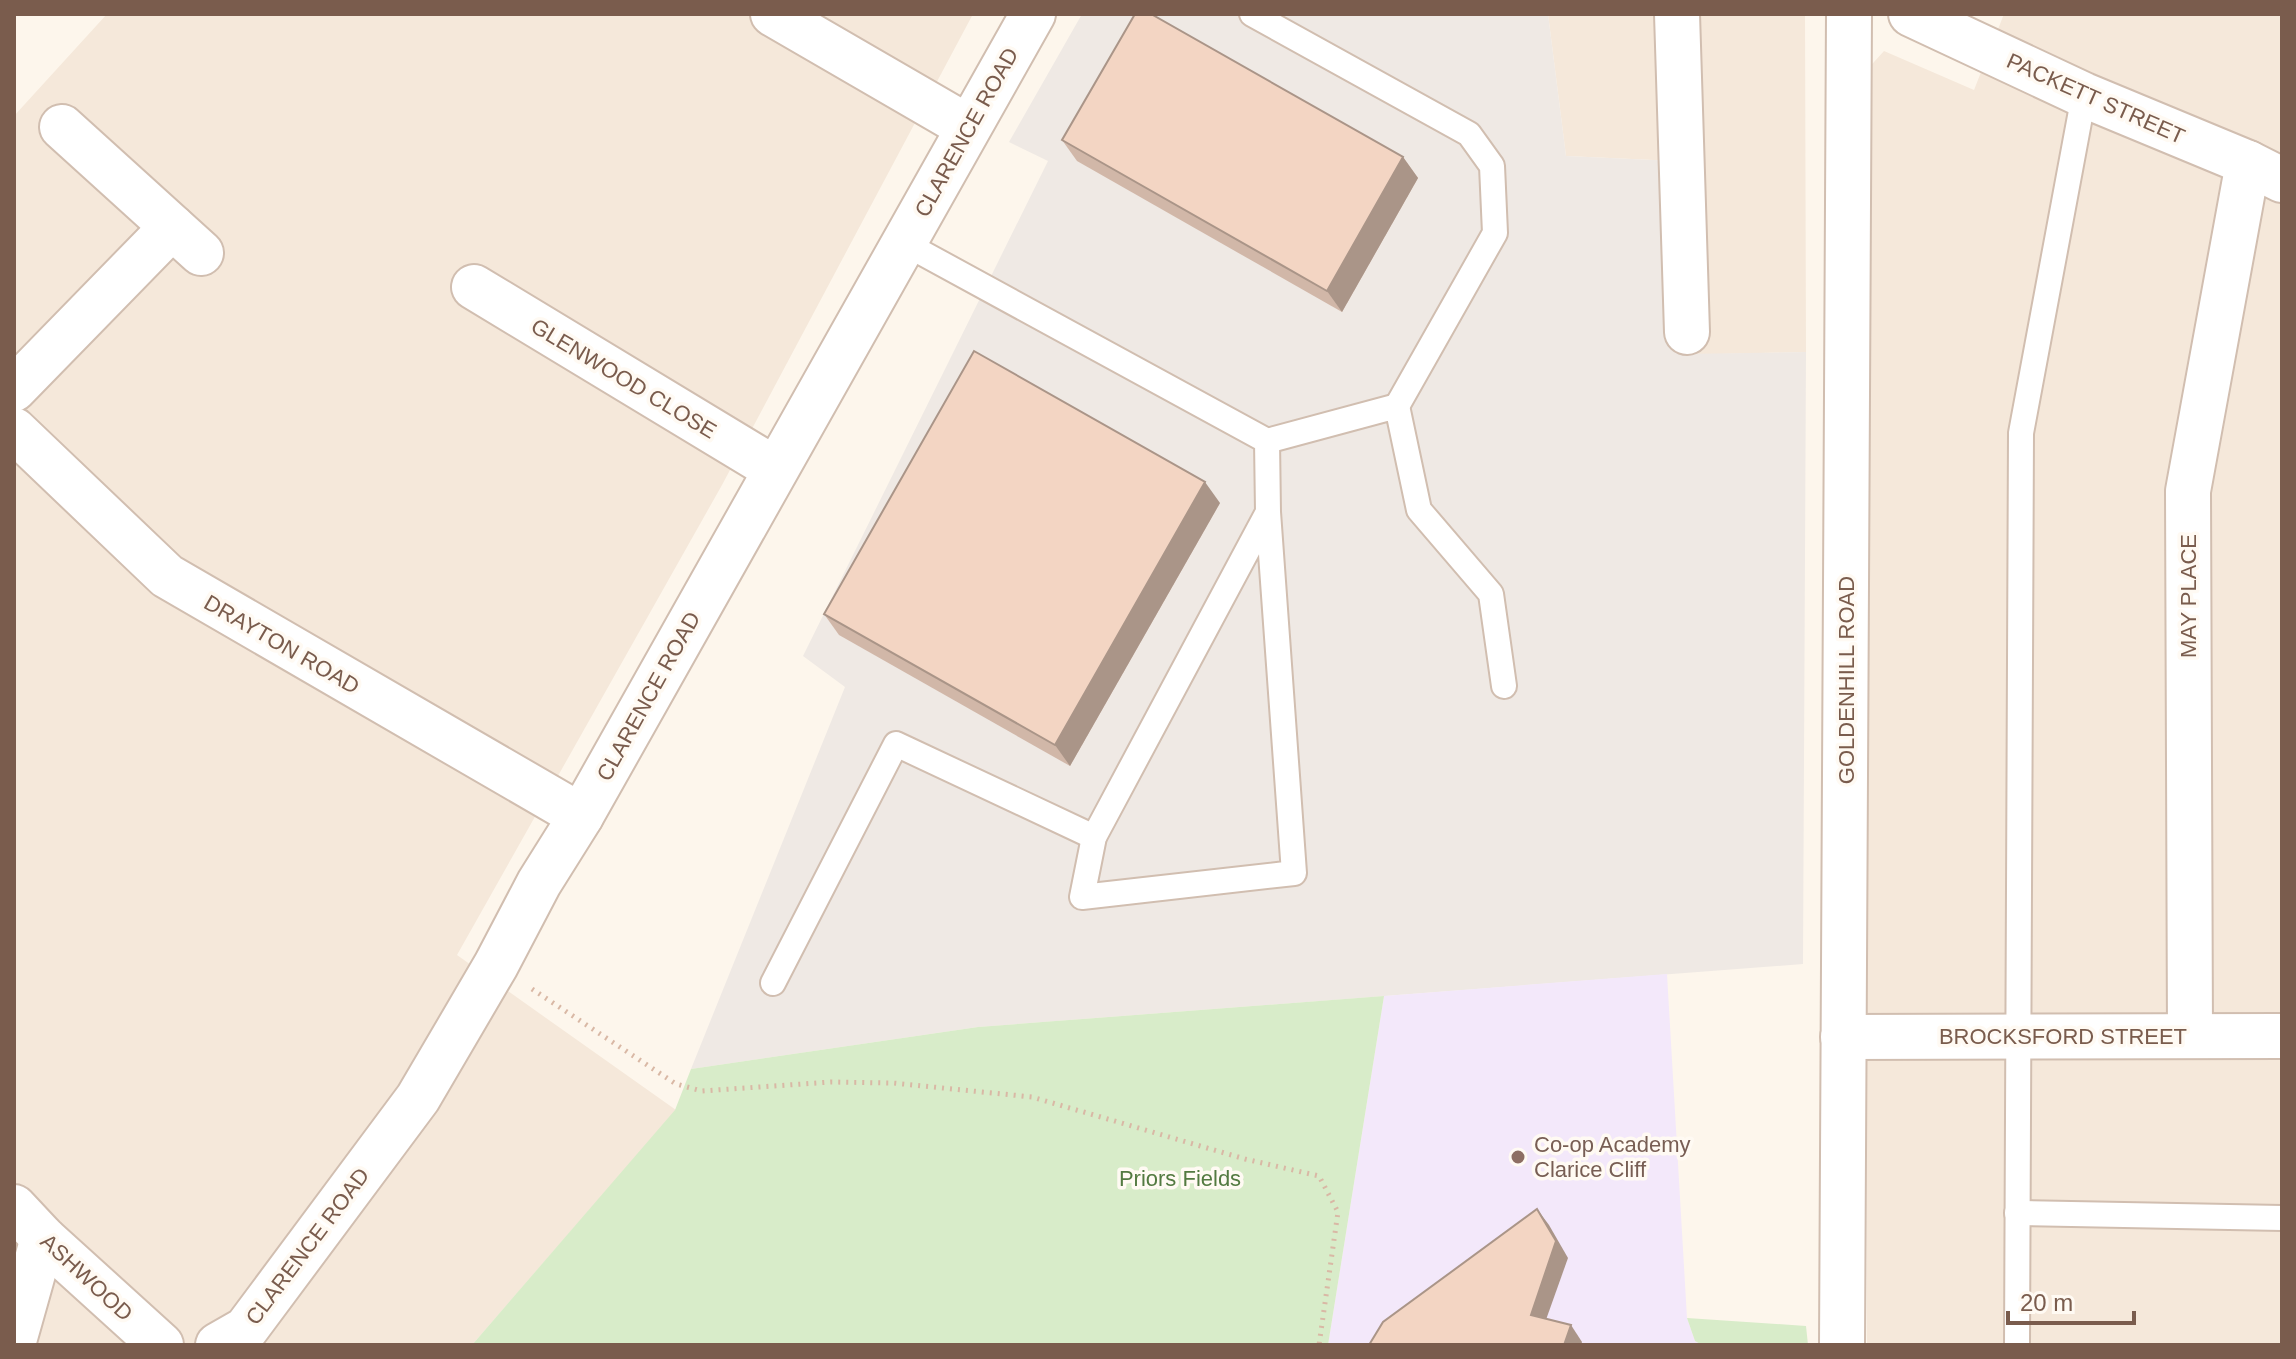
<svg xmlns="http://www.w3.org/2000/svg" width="2296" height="1359" viewBox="0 0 2296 1359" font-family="Arial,sans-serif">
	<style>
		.residential { fill: #f5e8da }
		.industrial { fill: #efe9e4 }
		.education { fill: #f3e8fa }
		.green { fill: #d8ecc9 }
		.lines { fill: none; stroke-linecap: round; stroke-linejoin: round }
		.service-casing { stroke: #d1beb0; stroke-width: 28 }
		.minor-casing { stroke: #d1beb0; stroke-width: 48 }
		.tertiary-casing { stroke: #d1beb0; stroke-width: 48 }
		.path { stroke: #d9b8a5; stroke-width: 5; stroke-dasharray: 2 6; stroke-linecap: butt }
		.service { stroke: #fff; stroke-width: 24 }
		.minor { stroke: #fff; stroke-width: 44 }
		.tertiary { stroke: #fff; stroke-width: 44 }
		.wall { fill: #d1b7a8 }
		.shaded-wall { fill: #aa9588 }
		.building { fill: #f3d5c3; stroke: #aa9588; stroke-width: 2 }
		.education-dot { fill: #8d6e63; stroke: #fffaf3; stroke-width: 3 }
		.labels { text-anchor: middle; stroke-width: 7; stroke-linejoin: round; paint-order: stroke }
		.street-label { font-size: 22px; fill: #7a5c4d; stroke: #fffaf3 }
		.education-label { font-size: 22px; fill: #785e54; stroke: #fffaf3; text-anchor: start }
		.park-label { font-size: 22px; fill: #537a41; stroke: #fffaf3 }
	</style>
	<rect width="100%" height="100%" fill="#fdf6ec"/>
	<g class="residential">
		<path d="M107,14H973L722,485L457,955L676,1110L472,1345H14V116Z"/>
		<path d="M1548,14H1805L1806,352L1681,355L1676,161L1566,156Z"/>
		<path d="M2004,14H2282V1345H1867L1864,73L1884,51L1974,90Z"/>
	</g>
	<path class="industrial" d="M1082,14H1548L1566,156L1676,161L1681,354L1806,352L1803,964L978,1027L691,1069L845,687L803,656L1048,161L1009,142Z"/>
	<path class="education" d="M1667,974L1687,1318L1695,1341L1702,1345H1328L1384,996Z"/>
	<g class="green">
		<path d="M1384,996L1328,1345H472L675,1110L691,1069L978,1027Z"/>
		<path d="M1687,1318L1806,1326L1808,1345H1702L1695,1341Z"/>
	</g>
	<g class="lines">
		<g class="service-casing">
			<g id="service">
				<path d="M1252,14L1469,134L1492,166L1495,233L1397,406"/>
				<path d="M904,243L1267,441L1268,512L1294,873L1082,897L1094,837L1268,512"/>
				<path d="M1267,441L1397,406L1419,510L1491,594L1504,686"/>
				<path d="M773,983L896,744L1094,837"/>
				<path d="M2017,1213L2282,1218"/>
				<path d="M2017,1345L2021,433L2084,95"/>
			</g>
		</g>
		<g class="minor-casing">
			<g id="minor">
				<path d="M773,14L968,127"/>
				<path d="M1677,14L1687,332"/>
				<path d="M1911,14L2084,95L2248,163L2282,180"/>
				<path d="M62,127L201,253"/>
				<path d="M474,287L775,469"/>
				<path d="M14,389L172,227"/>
				<path d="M14,430L167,576L581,816"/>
				<path d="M2190,1035L2188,491L2248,163"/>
				<path d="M1843,1037L2282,1036"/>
				<path d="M218,1345L246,1329L418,1098L496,965L539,883L581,816L1033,14"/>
				<path d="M1842,1345L1849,14"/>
			</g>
		</g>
		<g class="tertiary-casing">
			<g id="tertiary">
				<path d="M14,1207L43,1238L161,1345"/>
				<path d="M14,1341L43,1238"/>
			</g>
		</g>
		<path class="path" d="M532,989L676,1084L702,1091L831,1082L893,1083L1032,1097L1245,1159L1319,1176L1338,1212L1319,1345"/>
		<use href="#service" class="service"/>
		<use href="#minor" class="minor"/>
		<use href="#tertiary" class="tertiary"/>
	</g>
	<g class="wall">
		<path d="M1062,140L1403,157L1418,178L1342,312L1077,161Z"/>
		<path d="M1220,503L1070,766L839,635L824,614Z"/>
	</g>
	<g class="shaded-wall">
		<path d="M1403,157L1418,178L1342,312L1327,291Z"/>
		<path d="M1205,482L1220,503L1070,766L1055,745Z"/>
		<path d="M1537,1209L1549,1225L1568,1258L1542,1331L1531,1315Z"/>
		<path d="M1571,1325L1582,1342L1581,1345H1564Z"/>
	</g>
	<g class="building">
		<path d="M1135,14H1151L1403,157L1327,291L1062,140Z"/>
		<path d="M974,351L1205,482L1055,745L824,614Z"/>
		<path d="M1537,1209L1556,1241L1531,1315L1571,1325L1564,1345H1369L1383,1322Z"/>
	</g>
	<circle class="education-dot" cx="1518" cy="1157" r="8"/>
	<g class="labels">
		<g class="street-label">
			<text transform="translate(2096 98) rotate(24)" y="8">PACKETT STREET</text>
			<text transform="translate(966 132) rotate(-61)" y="8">CLARENCE ROAD</text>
			<text transform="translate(624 378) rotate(31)" y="8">GLENWOOD CLOSE</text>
			<text transform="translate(2188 596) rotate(-90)" y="8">MAY PLACE</text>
			<text transform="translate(282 644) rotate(30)" y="8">DRAYTON ROAD</text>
			<text transform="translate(1846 680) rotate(-90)" y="8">GOLDENHILL ROAD</text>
			<text transform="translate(648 696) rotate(-61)" y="8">CLARENCE ROAD</text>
			<text x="2063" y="1044">BROCKSFORD STREET</text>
			<text transform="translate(307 1246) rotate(-53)" y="8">CLARENCE ROAD</text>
			<text transform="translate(87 1277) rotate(43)" y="8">ASHWOOD</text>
		</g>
		<g class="education-label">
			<text x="1534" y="1152">Co-op Academy<tspan x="1534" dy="25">Clarice Cliff</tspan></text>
		</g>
		<g class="park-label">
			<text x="1180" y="1186">Priors Fields</text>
		</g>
	</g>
	<rect width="2296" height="1359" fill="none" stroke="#7a5c4d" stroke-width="32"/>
	<path d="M2008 1311v12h126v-12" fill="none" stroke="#7a5c4d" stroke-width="4"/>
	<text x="2020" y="1311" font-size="24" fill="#7a5c4d" stroke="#fffaf3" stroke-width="6" paint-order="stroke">20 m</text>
</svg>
